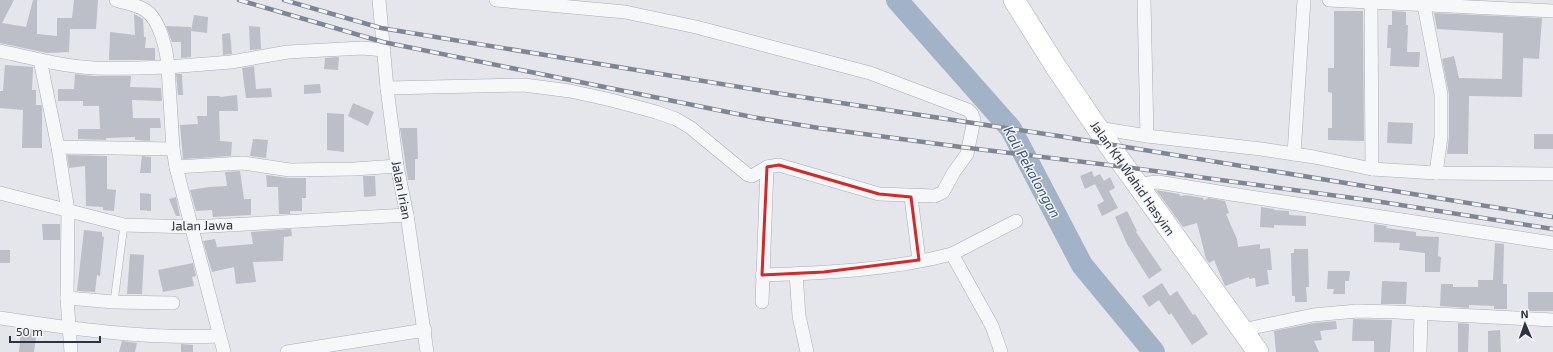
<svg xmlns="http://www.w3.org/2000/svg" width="1553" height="352" viewBox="0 0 1553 352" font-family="'Exo 2',sans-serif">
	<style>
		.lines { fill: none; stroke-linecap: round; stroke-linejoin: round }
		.river { stroke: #a3b3c7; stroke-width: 22 }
		.building { fill: #bcbfc7 }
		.lane-casing { stroke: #a9adb5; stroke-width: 8 }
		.street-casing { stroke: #a9adb5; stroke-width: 14 }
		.primary-casing { stroke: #a4aab5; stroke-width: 22 }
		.lane { stroke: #f6f7f9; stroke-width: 7 }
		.street { stroke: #f6f7f9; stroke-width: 13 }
		.primary { stroke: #fff; stroke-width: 21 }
		.rail-casing { stroke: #7f8693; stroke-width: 4.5 }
		.rail { stroke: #f4f5f8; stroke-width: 3; stroke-dasharray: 9; stroke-linecap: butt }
		.marked { fill: none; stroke: #d62828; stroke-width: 3; stroke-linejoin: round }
		.labels { text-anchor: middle; stroke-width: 3; stroke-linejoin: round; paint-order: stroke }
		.street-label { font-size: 13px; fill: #2d3441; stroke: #f4f5f8 }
		.water-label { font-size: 14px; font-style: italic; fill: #3b5172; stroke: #f4f5f8 }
	</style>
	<rect width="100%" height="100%" fill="#e4e6eb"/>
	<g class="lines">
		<path class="river" d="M897,0L1011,129L1082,265L1154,352"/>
	</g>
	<g class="building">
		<path d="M0,0H14L2,23L26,27L33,0H37V34L57,36V18H72L74,0H98L96,29H70L69,52L47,53L0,43Z"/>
		<path d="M1334,11H1363L1364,141L1328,140V128H1332V93L1328,92V68H1334Z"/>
		<path d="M1392,11L1406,12V25H1408L1407,52H1420L1419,67L1390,66L1391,48H1387L1388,25H1392Z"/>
		<path d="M1434,13L1542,18L1539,59L1523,58L1522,97L1469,96L1468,154H1447L1449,137V94L1442,59L1454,56L1459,78L1502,79L1503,33L1437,29Z"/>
		<path d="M134,14L143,19L144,37H146L145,48H155V60H109L110,32L135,35Z"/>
		<path d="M194,15L208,17L207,33L191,31Z"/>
		<path d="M166,26L191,27V57L181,58V42H172Z"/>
		<path d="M249,26L260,27L261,49L250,50Z"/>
		<path d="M230,33L232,54L223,55L222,34Z"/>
		<path d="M339,57L338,70L324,69L325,58Z"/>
		<path d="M5,65L33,67L32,90H36V105H41L42,107V148H22L23,110L0,108V91H3Z"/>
		<path d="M254,66L256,89L271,88L272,97L246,98L242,68Z"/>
		<path d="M75,74L94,76H131L130,87L161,88L162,101L132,100L133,118H160L161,128H150V141L135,140V137L106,138V140L78,139V129H100L99,106H83V101H58V89H74Z"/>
		<path d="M176,74H182L183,95H178Z"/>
		<path d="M320,84L321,93L304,94V85Z"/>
		<path d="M237,95L238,111H219L220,141L232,142L231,156L183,159L180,125L198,124L197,116H207V96H220V97Z"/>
		<path d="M353,103L374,112L368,126L348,116Z"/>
		<path d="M327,113L344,114V152L327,150Z"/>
		<path d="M1388,122L1413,123L1412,144L1387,143Z"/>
		<path d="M400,128H417L418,159H415V180H408Z"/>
		<rect x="1534" y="134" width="19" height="15"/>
		<path d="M253,139L268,140L266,158L250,156Z"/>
		<path d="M67,155L107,156V189L116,190L114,211L103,210V207L86,206L85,166L69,168Z"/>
		<path d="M142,156L151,157V173H140Z"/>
		<path d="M240,171L244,199H251V215L213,217L212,210L196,211L190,190L209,187L227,186L225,172Z"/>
		<path d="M1092,171L1094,177L1100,174L1104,181L1110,177L1115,188L1109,191L1118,208L1102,216L1097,205L1104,201L1095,184L1085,189L1080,176Z"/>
		<path d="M266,175L289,178H306V198H302V211H290V214H279L278,187H267Z"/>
		<path d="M363,176H375L376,196L364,197Z"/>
		<path d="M1156,190L1179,194L1180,196L1186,195L1203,198L1204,200L1209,198L1225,201L1229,213L1226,214L1237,239L1238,247L1260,244V249L1270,248L1272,270H1267L1269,284L1256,287L1255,278L1249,279V277L1225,286L1214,260L1209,263L1206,259L1197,223L1183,227Z"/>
		<path d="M140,193L151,194V211L140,210Z"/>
		<path d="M176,197L180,216H176L169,199Z"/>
		<path d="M1261,207L1274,209V210L1289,211V215L1306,216V226L1274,225V228L1260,227Z"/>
		<path d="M1127,211L1137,231L1136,232L1162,270L1149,279L1127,244L1115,217Z"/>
		<path d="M42,224H60V240H43Z"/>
		<path d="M1374,224L1387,226L1386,228L1416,232V236L1439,237L1438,256L1441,257L1440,272H1425V253L1399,250L1400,243L1374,242Z"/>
		<path d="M291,229L292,236L284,237L283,261L253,262L256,282L236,284L234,267L212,272L203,241L215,239L217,247L253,244L251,232Z"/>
		<path d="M84,230L102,232V236L104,237L100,276L97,275L95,292L77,291Z"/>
		<path d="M1495,243L1504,244L1503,284H1507V309H1494V306L1469,305V308L1440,306L1441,284H1453V287H1478V280H1493Z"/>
		<path d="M1294,249H1308L1309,287H1306L1307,302H1295V296H1292L1291,253H1294Z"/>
		<rect x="0" y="250" width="10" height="13"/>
		<path d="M130,254L144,255L142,294H127Z"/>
		<path d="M193,263L196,276L192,277L194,286L163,292L158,270Z"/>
		<path d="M1328,271H1350L1349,281H1345V294H1333L1334,289H1327Z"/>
		<path d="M1382,281L1407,282L1406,304H1381Z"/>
		<path d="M1162,283L1170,296L1177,291L1193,315L1195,314L1208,334L1192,345L1171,313L1169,315L1159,300L1149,307L1142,296Z"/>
		<rect x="1528" y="292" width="25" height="19"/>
		<path d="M1353,319L1392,320L1390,352H1374V341H1352Z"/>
		<path d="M1336,321L1337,329L1320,331L1322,340L1314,341L1319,352H1276L1274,331L1314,323Z"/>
		<path d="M1458,323L1469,324L1468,352H1458Z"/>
		<path d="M21,329L37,331L34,352H19Z"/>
		<path d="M1500,330L1501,352H1488V331Z"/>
		<path d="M122,341L137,343L135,352H119Z"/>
		<path d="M181,344L193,345V352H181Z"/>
	</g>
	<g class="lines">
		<g class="lane-casing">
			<path id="lane" d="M114,302L124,225"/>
		</g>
		<g class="street-casing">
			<g id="street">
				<path d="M116,0C125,3 137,5 145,10C160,19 167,51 168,67L231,62L288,52L362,48L384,50"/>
				<path d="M379,0L387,88L397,166L407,215L427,352"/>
				<path d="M1144,0L1147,136"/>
				<path d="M1329,0L1553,11"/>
				<path d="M1423,0L1441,94V137L1436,173"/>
				<path d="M1371,3L1372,169"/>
				<path d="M0,51C31,58 62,66 94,68C119,69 144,68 168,67L173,149L176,167L224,352"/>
				<path d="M40,60L58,147"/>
				<path d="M387,88L524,85L570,91L611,100L656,112L676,119L691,128L748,175L752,176L767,167L779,165L879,194L935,196L943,192L954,172L967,154L974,120L972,114L968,110L870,73L696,27L625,12L496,0"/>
				<path d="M1098,128L1147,136L1261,149L1314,157L1372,169L1436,173L1553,174"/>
				<path d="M1294,154L1304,0"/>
				<path d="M176,167L243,163L290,170L354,169L397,166"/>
				<path d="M1140,189L1148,183L1158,182L1231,194L1553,243"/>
				<path d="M0,193L124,225L192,227L407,215"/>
				<path d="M911,197L919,260"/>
				<path d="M952,254L1016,221"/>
				<path d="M796,274L799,316L807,352"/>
				<path d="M762,275C826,273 891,270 952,254L992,326L1001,352"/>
				<path d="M67,298L114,302L173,303"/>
				<path d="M762,302L767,167"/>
				<path d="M0,318C72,329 146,339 219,336"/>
				<path d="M1242,330L1313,315L1357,311L1396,312L1553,320"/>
				<path d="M71,352L67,298L68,211L58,147L173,149"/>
				<path d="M287,352L425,330"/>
				<path d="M1420,352L1421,313"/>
			</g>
		</g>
		<g class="primary-casing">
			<path id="primary" d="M1014,0L1056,67L1109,145L1258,352"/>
		</g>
		<use href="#lane" class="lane"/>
		<use href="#street" class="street"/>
		<use href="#primary" class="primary"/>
		<g class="rail-casing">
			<g id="rail">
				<path d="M239,0L383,42L752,117L819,128L961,147L1125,167L1375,201L1553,229"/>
				<path d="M284,0L381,28L782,94L1065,137L1553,217"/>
			</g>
		</g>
		<use href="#rail" class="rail"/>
	</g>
	<path class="marked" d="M779,165L879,194L911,197L919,260L824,272L762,275L767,167Z"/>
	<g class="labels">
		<g class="street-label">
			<text transform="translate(1133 178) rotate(55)" y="5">Jalan KH Wahid Hasyim</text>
			<text transform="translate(402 190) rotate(79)" y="5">Jalan Irian</text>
			<text transform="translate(202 225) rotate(-1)" y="5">Jalan Jawa</text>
		</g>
		<g class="water-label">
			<text transform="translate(1032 172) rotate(61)" y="5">Kali Pekalongan</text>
		</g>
	</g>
	<g transform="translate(1525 324) rotate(358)" stroke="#f4f5f8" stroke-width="3" paint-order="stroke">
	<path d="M0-3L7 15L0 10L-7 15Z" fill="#2d3441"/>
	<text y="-6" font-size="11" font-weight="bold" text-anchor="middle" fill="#2d3441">N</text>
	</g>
	<path d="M10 336v6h90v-6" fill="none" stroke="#2d3441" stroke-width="2"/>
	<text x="16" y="336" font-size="12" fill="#2d3441" stroke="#f4f5f8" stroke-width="3" paint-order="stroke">50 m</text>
</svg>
